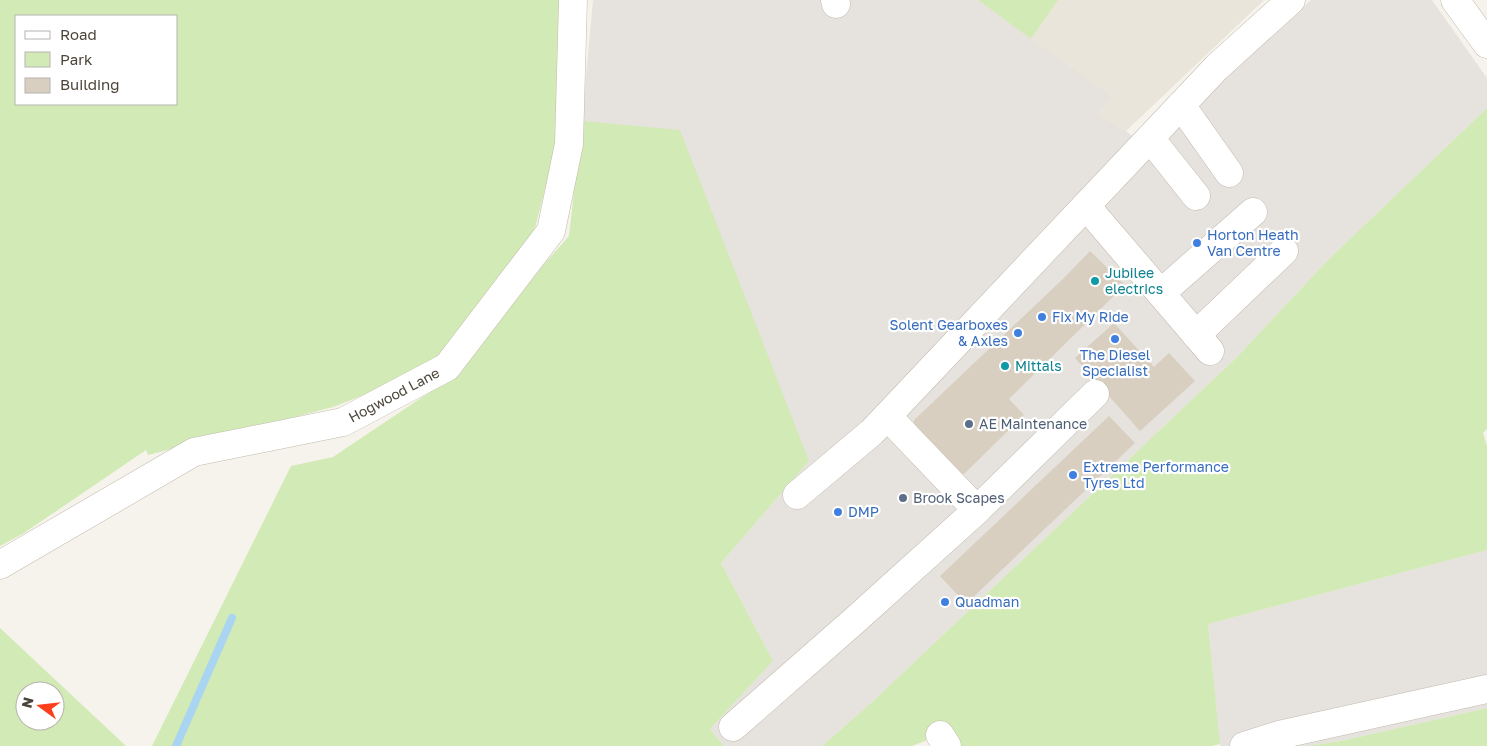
<svg xmlns="http://www.w3.org/2000/svg" width="1487" height="746" viewBox="0 0 1487 746" font-family="'Golos Text',sans-serif">
	<style>
		.residential { fill: #eae5da }
		.industrial { fill: #e6e2dd }
		.green { fill: #d2eab5; fill-rule: evenodd }
		.lines { fill: none; stroke-linecap: round; stroke-linejoin: round }
		.stream { stroke: #a9d4f2; stroke-width: 8 }
		.building { fill: #d8cfc1 }
		.minor-casing { stroke: #c2bbae; stroke-width: 29 }
		.minor { stroke: #fff; stroke-width: 28 }
		.shop-dot { fill: #3f7fe0; stroke: #fff; stroke-width: 2 }
		.culture-dot { fill: #0f9aa8; stroke: #fff; stroke-width: 2 }
		.service-dot { fill: #5c6f8a; stroke: #fff; stroke-width: 2 }
		.labels { text-anchor: middle; stroke-width: 4.5; stroke-linejoin: round; paint-order: stroke }
		.shop-label { font-size: 14px; fill: #366cbe; stroke: #fff; text-anchor: start }
		.culture-label { font-size: 14px; fill: #0d838f; stroke: #fff; text-anchor: start }
		.street-label { font-size: 14px; fill: #4b4439; stroke: #fff }
		.service-label { font-size: 14px; fill: #4e5e75; stroke: #fff; text-anchor: start }
	</style>
	<rect width="100%" height="100%" fill="#f6f3ec"/>
	<path class="residential" d="M1058,0H1264L1126,131L1098,114L1111,97L1031,39Z"/>
	<g class="industrial">
		<path d="M593,0H978L1112,97L1098,114L1126,131L1148,149L1311,0H1432L1487,78V108L1329,259L1237,357L871,703L822,746H724L710,729L773,661L721,563L809,461L582,121Z"/>
		<path d="M1487,550V708L1341,741L1307,746H1220L1208,624Z"/>
	</g>
	<g class="green">
		<path d="M0,0H563L555,150L534,232L435,367L333,407L148,455L146,450L24,533L0,546ZM16,16H176V104H16Z"/>
		<path d="M978,0H1058L1031,39Z"/>
		<path d="M1487,108V429L1483,433L1487,446V550L1208,624L1220,744L1212,746H959L940,735L912,746H822L871,703L1237,357L1329,259Z"/>
		<path d="M582,121L680,130L809,461L721,563L773,661L710,729L724,746H152L291,466L333,457L433,390L569,236Z"/>
		<path d="M0,628L126,746H0ZM25,691H55V721H25Z"/>
		<path d="M1487,708V746H1307L1341,741Z"/>
	</g>
	<g class="lines">
		<path class="stream" d="M176,746L232,618"/>
	</g>
	<g class="building">
		<path d="M1090,251L1125,285L1009,399L1024,415L964,474L950,473L913,434L914,420L1065,277Z"/>
		<path d="M1114,323L1154,367L1169,353L1195,381L1140,431L1075,358Z"/>
		<path d="M1109,416L1135,443L966,604L940,576Z"/>
	</g>
	<g class="lines">
		<g class="minor-casing">
			<g id="minor">
				<path d="M835,0L836,4"/>
				<path d="M1455,0L1487,44"/>
				<path d="M1181,105L1229,173"/>
				<path d="M1150,138L1196,196"/>
				<path d="M1086,206L1210,351"/>
				<path d="M1161,293L1253,212"/>
				<path d="M1196,335L1284,251"/>
				<path d="M797,495L872,432L1217,67L1291,0"/>
				<path d="M977,510L1095,394"/>
				<path d="M0,565L194,452L343,422L447,367L551,231L569,144L573,0"/>
				<path d="M733,727L854,621L977,510L887,416"/>
				<path d="M940,735L947,746"/>
				<path d="M1244,746L1279,735L1487,689"/>
			</g>
		</g>
		<use href="#minor" class="minor"/>
	</g>
	<g class="shop-dot">
		<circle cx="1197" cy="243" r="5"/>
		<circle cx="1042" cy="317" r="5"/>
		<circle cx="1018" cy="333" r="5"/>
		<circle cx="1115" cy="339" r="5"/>
		<circle cx="1073" cy="475" r="5"/>
		<circle cx="838" cy="512" r="5"/>
		<circle cx="945" cy="602" r="5"/>
	</g>
	<g class="culture-dot">
		<circle cx="1095" cy="281" r="5"/>
		<circle cx="1005" cy="366" r="5"/>
	</g>
	<g class="service-dot">
		<circle cx="969" cy="424" r="5"/>
		<circle cx="903" cy="498" r="5"/>
	</g>
	<g class="labels">
		<g class="shop-label">
			<text x="1207" y="240">Horton Heath<tspan x="1207" dy="16">Van Centre</tspan></text>
			<text x="1052" y="322">Fix My Ride</text>
			<text x="1008" y="330" text-anchor="end">Solent Gearboxes<tspan x="1008" dy="16">&amp; Axles</tspan></text>
			<text x="1115" y="360" text-anchor="middle">The Diesel<tspan x="1115" dy="16">Specialist</tspan></text>
			<text x="1083" y="472">Extreme Performance<tspan x="1083" dy="16">Tyres Ltd</tspan></text>
			<text x="848" y="517">DMP</text>
			<text x="955" y="607">Quadman</text>
		</g>
		<g class="culture-label">
			<text x="1105" y="278">Jubilee<tspan x="1105" dy="16">electrics</tspan></text>
			<text x="1015" y="371">Mittals</text>
		</g>
		<g class="street-label">
			<text transform="translate(394 395) rotate(-28)" y="5">Hogwood Lane</text>
		</g>
		<g class="service-label">
			<text x="979" y="429">AE Maintenance</text>
			<text x="913" y="503">Brook Scapes</text>
		</g>
	</g>
	<rect x="15" y="15" width="162" height="90" fill="#ffffff" stroke="#b7b4b0"/>
	<rect x="25" y="31" width="25" height="8" fill="#ffffff" stroke="#b7b4b0"/>
	<text x="60" y="40" font-size="15" fill="#4b4439">Road</text>
	<rect x="25" y="52" width="25" height="15" fill="#d2eab5" stroke="#b7b4b0"/>
	<text x="60" y="65" font-size="15" fill="#4b4439">Park</text>
	<rect x="25" y="78" width="25" height="15" fill="#d8cfc1" stroke="#b7b4b0"/>
	<text x="60" y="90" font-size="15" fill="#4b4439">Building</text>
	<g transform="translate(40 706) rotate(285)"><circle r="24" fill="#ffffff" stroke="#b7b4b0"/>
	<path d="M0-4L9 19L0 12L-9 19Z" fill="#fc3f1d"/>
	<text y="-8" font-size="14" font-weight="bold" text-anchor="middle" fill="#4b4439">N</text>
	</g>
</svg>
